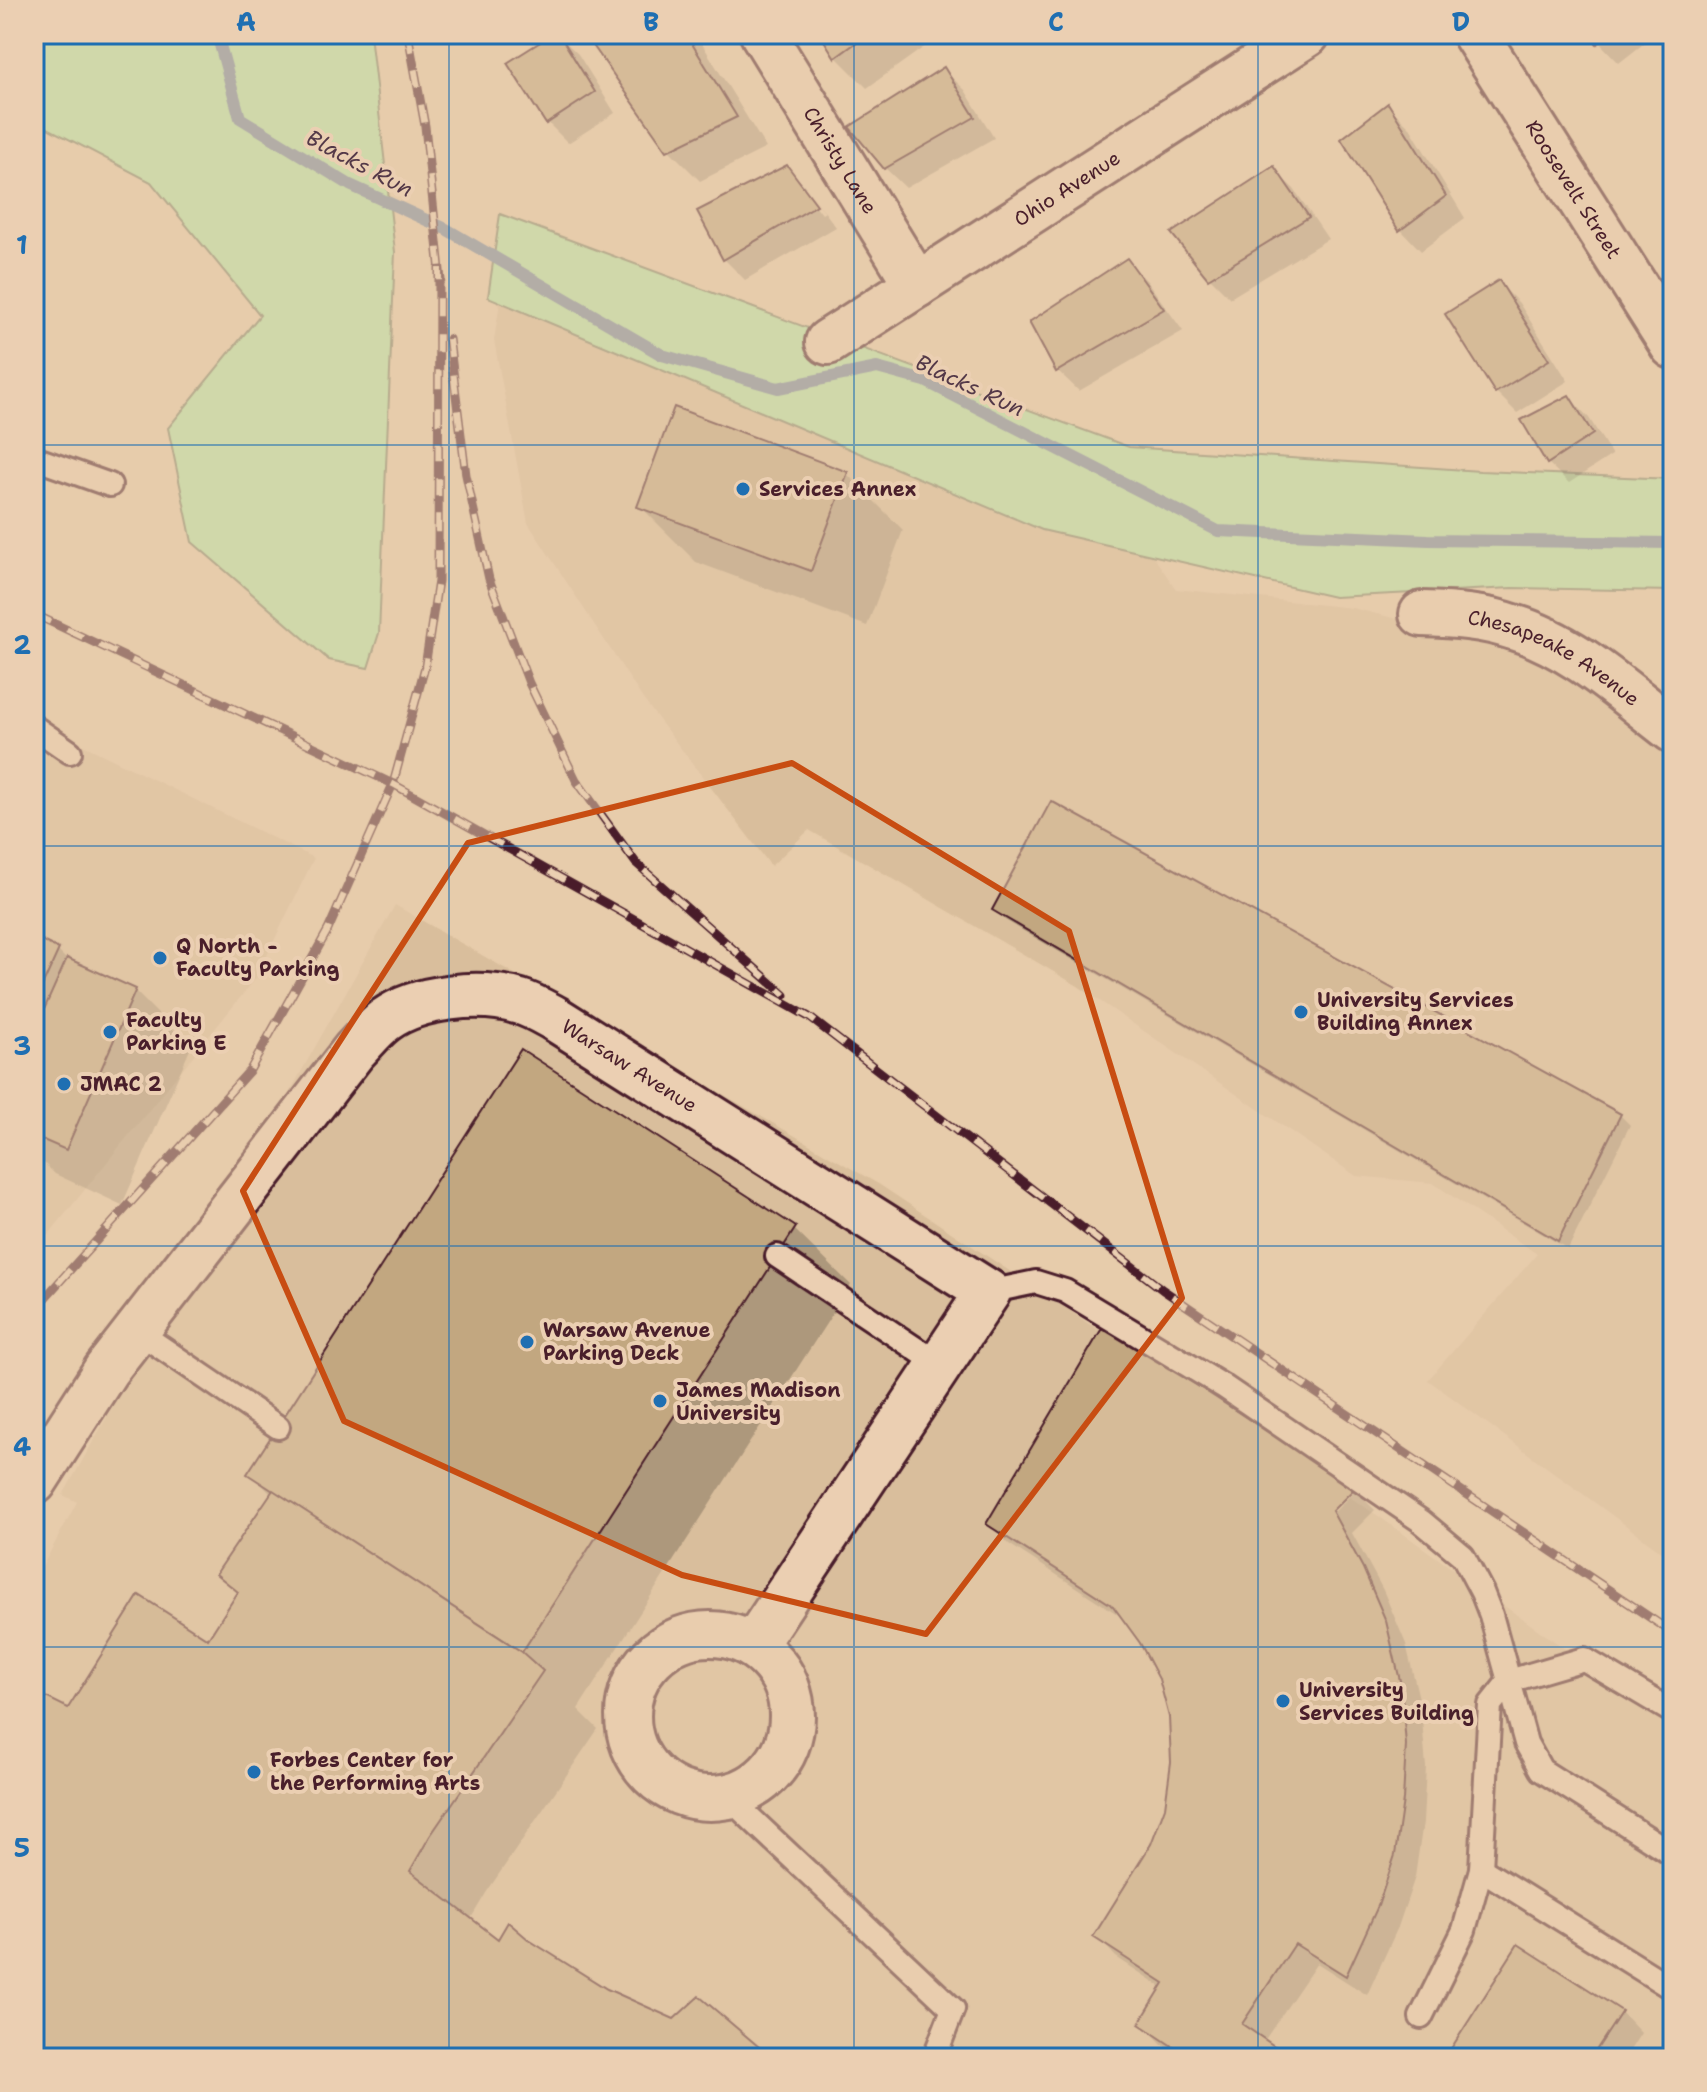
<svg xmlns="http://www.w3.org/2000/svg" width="1707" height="2092" viewBox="0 0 1707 2092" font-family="'Shantell Sans',sans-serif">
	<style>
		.built { fill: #d9be9c }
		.green { fill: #b3e7a8; stroke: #7e836a; stroke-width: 2 }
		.shadow { fill: #0003 }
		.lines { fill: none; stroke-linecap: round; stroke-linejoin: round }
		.stream { stroke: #7387a1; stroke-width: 12 }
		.building { fill: #c2a780; stroke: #4a1f2b; stroke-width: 2 }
		.lane-casing { stroke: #4a1f2b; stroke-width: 28 }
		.street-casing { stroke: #4a1f2b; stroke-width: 50 }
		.lane { stroke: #ebcfb2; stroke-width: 22 }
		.street { stroke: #ebcfb2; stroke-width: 44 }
		.rail-casing { stroke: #4a1f2b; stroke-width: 9 }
		.rail { stroke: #ebcfb2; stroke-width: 6; stroke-dasharray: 18; stroke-linecap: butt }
		.marked { fill: none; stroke: #c84d12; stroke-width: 6; stroke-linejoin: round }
		.grid { fill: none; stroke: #1f6fb2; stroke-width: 2; stroke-opacity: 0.55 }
		.poi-dot { fill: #1f6fb2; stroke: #ebcfb2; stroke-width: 3 }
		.labels { text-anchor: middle; stroke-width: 8; stroke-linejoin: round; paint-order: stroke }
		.street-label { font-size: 20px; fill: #4a1f2b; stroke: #ebcfb2 }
		.poi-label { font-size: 20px; font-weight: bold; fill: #4a1f2b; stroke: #ebcfb2; text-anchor: start }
		.water-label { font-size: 22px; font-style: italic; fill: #543948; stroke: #ebcfb2 }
		.neatline { fill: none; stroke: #1f6fb2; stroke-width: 3 }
		.grid-label { font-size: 26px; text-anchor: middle; font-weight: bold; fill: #1f6fb2 }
	</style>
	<rect width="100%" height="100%" fill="#e7ccab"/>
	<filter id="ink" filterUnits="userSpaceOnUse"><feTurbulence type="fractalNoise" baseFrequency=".0125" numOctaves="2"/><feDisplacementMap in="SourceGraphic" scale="16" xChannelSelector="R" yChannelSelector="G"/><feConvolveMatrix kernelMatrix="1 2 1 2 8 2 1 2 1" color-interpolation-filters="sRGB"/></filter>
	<g filter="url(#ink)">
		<g class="built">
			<path d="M503,284L1123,513L1176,589L1352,608L1534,652L1673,759V1560L1428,1380L1537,1254L1433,1183L1356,1176L1078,986L809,830L771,866L643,699L528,523L494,340Z"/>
			<path d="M34,721L314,858L256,978L49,1234L34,1248Z"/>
			<path d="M395,905L880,1185L1377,1515L1673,1726V2058H34V1582L77,1502L63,1495Z"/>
		</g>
		<g class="green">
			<path d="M34,34H370L395,252L379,633L368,668L329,660L192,542L168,428L260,315L151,182L34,121Z"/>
			<path d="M500,214L1129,447L1480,471L1673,479V591L1512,588L1334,597L1042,530L488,297Z"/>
		</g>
		<g class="shadow">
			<path d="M557,34L578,54L615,113L568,143L547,122Z"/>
			<path d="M588,34H696L766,148L700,181L669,150Z"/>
			<path d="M822,34H920L927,45L867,88L836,57Z"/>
			<path d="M1200,34H1216L1206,40Z"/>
			<path d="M1591,34H1656L1619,63Z"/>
			<path d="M944,70L965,90L994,138L906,188L885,168Z"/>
			<path d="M1388,106L1409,126L1465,218L1421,251L1401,230L1344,139Z"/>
			<path d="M787,168L806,187H801L822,214L825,212L806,187L836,227L745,280L724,259Z"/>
			<path d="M1273,169L1294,189L1328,239L1230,298L1209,277Z"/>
			<path d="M1126,260L1147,281L1183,331L1079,391L1058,371Z"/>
			<path d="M1499,283L1519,303L1568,381L1517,413L1496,392Z"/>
			<path d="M1569,397L1589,418L1612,455L1569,483L1548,463Z"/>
			<path d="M847,474L903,530L867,626L696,562L640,506Z"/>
			<path d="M995,910L1620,1115L1630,1125L1568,1249L1005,920Z"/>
			<path d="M34,940L58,951L68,961L135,991L191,1047L122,1205L55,1174L43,1162L34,1181Z"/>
			<path d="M794,1229L851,1285L578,1709L598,1729L486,1893L470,1920L499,1942H527L606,1990L675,2021L769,2058H34V1694L69,1711L208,1642L239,1594L219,1574L272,1495L250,1473Z"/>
			<path d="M1105,1327L1354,1489L1355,1490H1350L1324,1517L1327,1520L1355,1490L1375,1510L1352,1533L1383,1590L1406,1644L1421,1707L1426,1767L1423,1822L1415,1877L1398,1927L1367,1995L1317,1963L1264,2041L1288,2058H1183L1162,2044L1142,2023L1163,1988L1116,1957L1096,1936L1153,1845L1167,1807L1173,1762L1171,1717L1160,1678L1141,1642L1125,1619L1009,1544L989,1523Z"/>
			<path d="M1621,2012L1641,2033L1625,2058H1447Z"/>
		</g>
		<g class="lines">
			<path class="stream" d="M217,34L240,118L350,185L446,229L662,355L778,388L877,368L925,381L1218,531L1428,540L1673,543"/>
		</g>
		<g class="building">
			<path d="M553,34H559L595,92L546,124L507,63Z"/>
			<path d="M585,34H686L737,117L667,151Z"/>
			<path d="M820,34H868L835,58Z"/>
			<path d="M1589,34H1610L1597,44Z"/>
			<path d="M944,67L975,117L884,169L849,127Z"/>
			<path d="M1388,103L1446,196L1399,231L1341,139Z"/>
			<path d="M787,165L817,205L723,260L697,211Z"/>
			<path d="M1274,166L1309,217L1208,279L1171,233Z"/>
			<path d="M1127,258L1164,309L1056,372L1029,322Z"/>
			<path d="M1499,280L1549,360L1495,393L1445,314Z"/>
			<path d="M1569,395L1593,434L1547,464L1521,420Z"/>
			<path d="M674,407L848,472L811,571L637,507Z"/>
			<path d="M1051,801L1621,1114L1558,1241L992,910Z"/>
			<path d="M34,937L59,949L34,1004Z"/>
			<path d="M67,958L136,989L66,1150L34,1136V1032Z"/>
			<path d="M521,1049L796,1227L522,1652L247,1474Z"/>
			<path d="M1104,1325L1355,1488L1332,1511L1363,1568L1386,1621L1401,1685L1406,1745L1403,1800L1395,1855L1378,1906L1346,1976L1295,1944L1242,2024L1292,2058H1190L1139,2024L1164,1983L1093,1937L1151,1844L1165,1807L1171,1762L1169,1717L1159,1679L1140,1643L1113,1606L986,1524Z"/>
			<path d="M273,1490L522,1652L543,1671L430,1836L410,1871L498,1939L508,1922L529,1940L607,1989L674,2019L699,1996L772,2058H34V1691L68,1708L139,1595L208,1639L238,1592L216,1574Z"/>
			<path d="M1518,1944L1622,2011L1591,2058H1445Z"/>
		</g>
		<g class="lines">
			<g class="lane-casing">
				<g id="lane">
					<path d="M34,458L110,485"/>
					<path d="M34,727L70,752"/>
					<path d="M777,1256L940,1365"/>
					<path d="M988,1292L1036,1282L1065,1291L1223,1386L1421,1521L1463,1556L1482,1592L1491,1615L1526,1743L1541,1770L1673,1854"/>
					<path d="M137,1331L278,1427"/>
					<path d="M728,1797L953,2009L934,2058"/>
					<path d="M1481,1869L1673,1989"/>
					<path d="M1421,2017L1464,1930L1481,1869L1490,1705L1509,1681L1584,1659L1673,1712"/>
				</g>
			</g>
			<g class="street-casing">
				<g id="street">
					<path id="s1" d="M763,34L917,285"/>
					<path id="s2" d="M1475,34L1673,346"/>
					<path id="s3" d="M828,342L1307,34"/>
					<path id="s4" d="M1422,614C1453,615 1484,617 1513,627C1574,645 1623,692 1673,730"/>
					<path id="s5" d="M34,1482L106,1370L354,1051C364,1041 374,1028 385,1020C418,996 481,990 520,1002C531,1005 543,1012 554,1018L988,1292L753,1646"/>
					<circle cx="710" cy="1716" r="82"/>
				</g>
			</g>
			<use href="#lane" class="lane"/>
			<use href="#street" class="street"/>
			<g class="rail-casing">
				<g id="rail">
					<path d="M408,34L425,126L441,280"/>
					<path d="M449,339L466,475L489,579L529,683L576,780L636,863L785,995"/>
					<path d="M34,614L393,784L809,1017L1163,1290L1673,1633"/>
					<path d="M34,1310L250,1070L328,930L393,784L425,667L438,581L439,268"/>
				</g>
			</g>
			<use href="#rail" class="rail"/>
		</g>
	</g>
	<path d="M0 0H1707V2092H0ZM792,763L1069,931L1182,1298L926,1634L682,1575L344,1421L243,1191L468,843Z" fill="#e7ccab" fill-opacity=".55" fill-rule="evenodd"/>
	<path class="marked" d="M792,763L1069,931L1182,1298L926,1634L682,1575L344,1421L243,1191L468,843Z"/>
	<path class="grid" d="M449,34V2058M854,34V2058M1258,34V2058M34,445H1673M34,846H1673M34,1246H1673M34,1647H1673"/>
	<g class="poi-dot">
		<circle cx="743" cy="489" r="8"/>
		<circle cx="160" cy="958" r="8"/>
		<circle cx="1301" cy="1012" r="8"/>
		<circle cx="110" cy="1032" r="8"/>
		<circle cx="64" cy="1084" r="8"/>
		<circle cx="527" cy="1342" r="8"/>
		<circle cx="660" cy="1401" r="8"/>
		<circle cx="1283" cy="1701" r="8"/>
		<circle cx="254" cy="1772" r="8"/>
	</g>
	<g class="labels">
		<g class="street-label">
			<text dy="7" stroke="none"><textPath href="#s1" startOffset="148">Christy Lane</textPath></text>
			<text dy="7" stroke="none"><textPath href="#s3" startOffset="284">Ohio Avenue</textPath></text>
			<text dy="7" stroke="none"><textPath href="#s2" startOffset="184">Roosevelt Street</textPath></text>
			<text dy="7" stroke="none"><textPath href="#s4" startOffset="142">Chesapeake Avenue</textPath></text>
			<text dy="7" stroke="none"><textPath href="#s5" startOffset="848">Warsaw Avenue</textPath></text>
		</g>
		<g class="poi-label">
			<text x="759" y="496">Services Annex</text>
			<text x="176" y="953">Q North -<tspan x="176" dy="23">Faculty Parking</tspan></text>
			<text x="1317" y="1007">University Services<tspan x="1317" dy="23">Building Annex</tspan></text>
			<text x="126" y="1027">Faculty<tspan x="126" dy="23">Parking E</tspan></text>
			<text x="80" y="1091">JMAC 2</text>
			<text x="543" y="1337">Warsaw Avenue<tspan x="543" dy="23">Parking Deck</tspan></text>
			<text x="676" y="1397">James Madison<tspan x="676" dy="23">University</tspan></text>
			<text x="1299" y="1697">University<tspan x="1299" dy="23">Services Building</tspan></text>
			<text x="270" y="1767">Forbes Center for<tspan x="270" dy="23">the Performing Arts</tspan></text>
		</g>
		<g class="water-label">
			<text transform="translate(360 163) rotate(28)" y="8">Blacks Run</text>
			<text transform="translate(970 385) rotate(25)" y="8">Blacks Run</text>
		</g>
	</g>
	<rect width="1707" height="2092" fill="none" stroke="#ebcfb2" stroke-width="88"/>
	<rect x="44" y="44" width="1619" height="2004" class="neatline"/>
	<g class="grid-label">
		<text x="246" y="31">A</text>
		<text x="651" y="31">B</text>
		<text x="1056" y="31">C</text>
		<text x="1461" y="31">D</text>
		<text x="22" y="254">1</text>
		<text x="22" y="654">2</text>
		<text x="22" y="1055">3</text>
		<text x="22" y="1456">4</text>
		<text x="22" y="1857">5</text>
	</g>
</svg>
